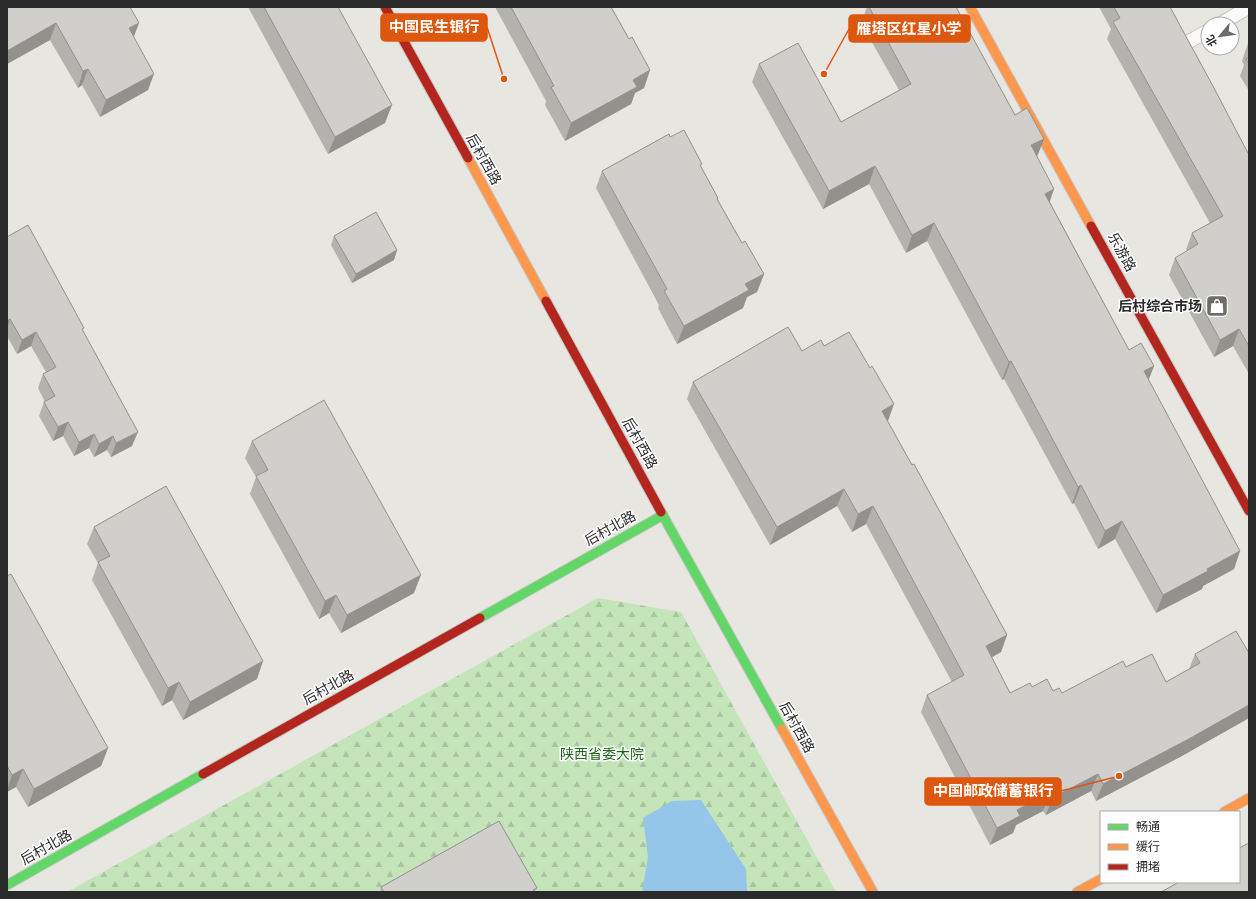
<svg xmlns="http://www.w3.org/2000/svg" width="1256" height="899" viewBox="0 0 1256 899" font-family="'Fira Sans','Noto Sans SC',sans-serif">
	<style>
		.forest { fill: url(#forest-firs) }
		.water { fill: #95c5e8 }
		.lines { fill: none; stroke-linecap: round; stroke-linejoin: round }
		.lane-casing { stroke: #c6c5c5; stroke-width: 15 }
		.fast-casing { stroke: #c6c5c5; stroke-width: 11 }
		.slow-casing { stroke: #c6c5c5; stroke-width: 11 }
		.jam-casing { stroke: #c6c5c5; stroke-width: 11 }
		.lane { stroke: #fcfbfa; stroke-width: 13 }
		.fast { stroke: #63d668; stroke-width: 9 }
		.slow { stroke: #ff974d; stroke-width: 9 }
		.jam { stroke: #b3261e; stroke-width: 9 }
		.wall { fill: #b4b2af }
		.shaded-wall { fill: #92918e }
		.building { fill: #d1cfcb; stroke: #92918e }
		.labels { text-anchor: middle; stroke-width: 3; stroke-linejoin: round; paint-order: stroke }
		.street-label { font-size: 14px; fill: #2a2a2a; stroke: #fff }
		.poi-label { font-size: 14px; font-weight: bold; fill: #2a2a2a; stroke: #fff; text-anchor: end }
		.park-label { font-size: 14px; fill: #1e661b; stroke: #fff }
		.leader { fill: none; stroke: #de570e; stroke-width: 1.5 }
		.callout-dot { fill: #de570e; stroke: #fff; stroke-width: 1.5 }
		.callout { fill: #de570e; stroke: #de570e; stroke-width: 1.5 }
		.callout-label { font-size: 15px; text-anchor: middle; font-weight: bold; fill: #fff }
	</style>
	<defs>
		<pattern id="forest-firs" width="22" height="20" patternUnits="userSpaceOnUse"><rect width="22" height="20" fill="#c4e4ba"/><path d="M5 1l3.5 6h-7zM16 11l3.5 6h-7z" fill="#a9c4a0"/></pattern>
	</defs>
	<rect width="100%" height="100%" fill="#e8e6e0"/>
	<path class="forest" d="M598,598L681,612L836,892H67Z"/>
	<path class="water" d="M701,800L746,869L747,892H642L648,857L643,818L672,801Z"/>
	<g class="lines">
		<g class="lane-casing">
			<g id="lane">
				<path d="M1220,24L1249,7"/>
				<path d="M1186,43L1208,31"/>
			</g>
		</g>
		<g class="fast-casing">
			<g id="fast">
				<path d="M661,512L782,729"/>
				<path d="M480,618L663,515"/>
				<path d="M7,885L203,774"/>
			</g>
		</g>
		<g class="slow-casing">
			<g id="slow">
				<path d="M970,7L1091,226"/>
				<path d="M468,158L546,301"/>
				<path d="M782,729L873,892"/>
				<path d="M1224,812L1249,798"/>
				<path d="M1077,892L1101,879"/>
			</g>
		</g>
		<g class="jam-casing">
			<g id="jam">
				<path d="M385,7L468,158"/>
				<path d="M1091,226L1249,511"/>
				<path d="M546,301L661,512"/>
				<path d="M203,774L480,618"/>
			</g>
		</g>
		<use href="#lane" class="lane"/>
		<use href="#fast" class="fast"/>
		<use href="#slow" class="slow"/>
		<use href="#jam" class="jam"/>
	</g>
	<g class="wall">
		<path d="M7,7L134,37L148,90L100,117L82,85L78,88L50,40L7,64Z"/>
		<path d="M248,7H338L385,123L328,154Z"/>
		<path d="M495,7H611L629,39L650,70L644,88L635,93L631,104L565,141L545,105L546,101Z"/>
		<path d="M867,7H956L1037,156L1050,202L1129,350L1154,366L1148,381L1240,551L1234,569L1203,586L1202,589L1156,613L1115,539L1098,549L1074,503L1072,504L1004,379L1002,380L927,241L906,253L869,184L823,209L752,82L759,64L841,122L899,90L861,23Z"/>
		<path d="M1099,7H1170L1249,155V374L1233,346L1214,357L1169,275L1175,258L1187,251L1186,250L1192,233L1210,223L1107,39L1111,29Z"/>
		<path d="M1248,43H1249V91L1240,76L1244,65L1242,61Z"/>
		<path d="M670,137L701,167L718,198V200L742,243L764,274L757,292L747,297L743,308L677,344L658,308L659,305L596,188L602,171Z"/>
		<path d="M334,236L397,250L394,260L352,283L331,245Z"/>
		<path d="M7,237L83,331L132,446L111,457L107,450L94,457L89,448L74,456L63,436L53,441L39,416L44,402H45L38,388L43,374L46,372L31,346L17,354L7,336Z"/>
		<path d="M824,346L888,422L1007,635L1001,652L992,657L1010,693L1032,687L1053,691L1062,693L1126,667L1166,682L1189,669L1195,654L1249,653V718L1180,757L1096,801L1091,791L1046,815L1043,811L1016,825L1013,833L990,845L921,712L927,695L952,682L866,524L852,532L837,506L770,545L687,399L693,382L802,351Z"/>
		<path d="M252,441L414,593L341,633L329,613L319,619L250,494L256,477L245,458Z"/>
		<path d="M94,527L257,679L183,720L172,700L162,706L92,580L98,563L87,544Z"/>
		<path d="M7,576L108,748L101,766L28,807L16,787L7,792Z"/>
		<path d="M381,887L537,888L535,892H380Z"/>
	</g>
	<g class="shaded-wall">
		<path d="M56,23L50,40L7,64V51Z"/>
		<path d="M139,23L133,39L129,28Z"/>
		<path d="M88,69L82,85L78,88L83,71Z"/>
		<path d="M650,70L644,88L635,93L631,104L565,141L571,123L633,80Z"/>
		<path d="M154,74L148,90L100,117L106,100Z"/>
		<path d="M392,105L385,123L328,154L335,137Z"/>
		<path d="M1044,139L1037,157L1031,145Z"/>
		<path d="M875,166L869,184L823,209L829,191Z"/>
		<path d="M1054,189L1048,207L1045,194Z"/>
		<path d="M934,223L927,241L906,253L912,235Z"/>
		<path d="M397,250L394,260L352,283L356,274Z"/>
		<path d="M764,274L757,292L747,297L743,308L677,344L684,326L745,284Z"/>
		<path d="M10,319L7,329V321Z"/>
		<path d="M1239,329L1233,346L1214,357L1220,340Z"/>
		<path d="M36,332L31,346L17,354L22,340Z"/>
		<path d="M1011,361L1004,379L1002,380L1009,362Z"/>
		<path d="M1154,366L1147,384L1144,371Z"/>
		<path d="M894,404L888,421L875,429L882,411Z"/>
		<path d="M68,422L63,436L53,441L58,427Z"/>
		<path d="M138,432L132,446L111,457L116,443Z"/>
		<path d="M94,434L89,448L74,456L79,442Z"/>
		<path d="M113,436L107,450L94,457L99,444Z"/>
		<path d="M1081,485L1074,503L1072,504L1078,487Z"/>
		<path d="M844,489L837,506L770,545L777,527Z"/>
		<path d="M873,506L866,524L852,532L858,514Z"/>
		<path d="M1122,521L1115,539L1098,549L1105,531Z"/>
		<path d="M1240,551L1234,569L1203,586L1202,589L1156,613L1163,595L1207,569Z"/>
		<path d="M421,575L414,593L341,633L347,615Z"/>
		<path d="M336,595L329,613L319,619L325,601Z"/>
		<path d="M1007,635L1001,652L980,664L986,646Z"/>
		<path d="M263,661L257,679L183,720L190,702Z"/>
		<path d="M179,682L172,700L162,706L168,688Z"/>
		<path d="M1249,705V718L1180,757L1096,801L1103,784Z"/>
		<path d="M108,748L101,766L28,807L34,789Z"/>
		<path d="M23,769L16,787L7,792V790L12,775Z"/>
		<path d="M1098,774L1091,791L1046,815L1052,798Z"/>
		<path d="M1050,793L1043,811L1016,825L1013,833L990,845L997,828L1017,810Z"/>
	</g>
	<g class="building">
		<path d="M7,7H130L139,23L129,28L154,74L106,100L88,69L83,71L56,23L7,51Z"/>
		<path d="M264,7H338L392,105L335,137Z"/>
		<path d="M511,7H611L629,39L632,37L650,70L633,80L637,87L571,123L551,87L554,86Z"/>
		<path d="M869,7H956L1015,115L1027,108L1044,139L1031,145L1054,189L1045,194L1129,350L1141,343L1154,366L1144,371L1240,551L1207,569L1208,571L1163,595L1122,521L1105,531L1081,485L1078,487L1011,361L1009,362L934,223L912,235L875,166L829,191L759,64L798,43L841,122L911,84Z"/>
		<path d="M1114,7H1170L1214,88L1249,155V346L1239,329L1220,340L1175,258L1198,244L1192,233L1223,216L1113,22L1120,18Z"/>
		<path d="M1249,58V63L1246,59Z"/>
		<path d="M684,130L702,164L700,165L718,198L717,199L742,243L745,241L764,274L745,284L749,290L684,326L664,291L667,289L602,171L669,134L670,137Z"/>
		<path d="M376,212L397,250L356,274L334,236Z"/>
		<path d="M28,225L84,328L82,329L138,432L116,443L113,436L99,444L94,434L79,442L68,422L58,427L44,402L55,396L43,374L56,367L36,332L22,340L10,319L7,321V237Z"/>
		<path d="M788,327L802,351L821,340L824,346L849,332L870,368L872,366L894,404L882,411L912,465L914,464L1007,635L986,646L1010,693L1030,683L1032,687L1047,679L1053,691L1059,688L1062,693L1123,661L1126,667L1152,654L1166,682L1200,663L1195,654L1236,631L1249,653V705L1187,740L1103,784L1098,774L1052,798L1050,793L1017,810L1020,816L997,828L927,695L964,675L873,506L858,514L844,489L777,527L693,382Z"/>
		<path d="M324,400L421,575L347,615L336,595L325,601L256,476L268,470L252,441Z"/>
		<path d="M166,486L263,661L190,702L179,682L168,688L98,562L110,556L94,527Z"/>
		<path d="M11,574L108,748L34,789L23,769L12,775L7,766V576Z"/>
		<path d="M499,821L537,888L533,890L534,892H384L381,887Z"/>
		<path d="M1249,843V892H1161L1179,882H1239V848Z"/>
	</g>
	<defs>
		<g id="shop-square" transform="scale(1.15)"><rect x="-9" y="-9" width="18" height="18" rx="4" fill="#6c6c6a" stroke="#fff"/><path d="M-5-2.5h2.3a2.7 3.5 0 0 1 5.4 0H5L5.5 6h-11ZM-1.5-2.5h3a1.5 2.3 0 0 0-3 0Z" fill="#fff"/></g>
	</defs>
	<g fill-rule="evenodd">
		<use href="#shop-square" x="1217" y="306"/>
	</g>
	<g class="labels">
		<g class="street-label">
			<text transform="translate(484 159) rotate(61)" y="5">后村西路</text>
			<text transform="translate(1122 252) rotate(61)" y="5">乐游路</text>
			<text transform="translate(640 443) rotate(61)" y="5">后村西路</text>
			<text transform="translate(610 528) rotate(-29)" y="5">后村北路</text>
			<text transform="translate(328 687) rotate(-29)" y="5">后村北路</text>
			<text transform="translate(797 727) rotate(61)" y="5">后村西路</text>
			<text transform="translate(46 847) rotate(-29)" y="5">后村北路</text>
		</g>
		<g class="poi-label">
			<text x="1202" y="311">后村综合市场</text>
		</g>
		<g class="park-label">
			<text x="602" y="759">陕西省委大院</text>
		</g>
	</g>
	<path class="leader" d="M504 79L487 27M824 74L849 29M1119 776L1061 791"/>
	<g class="callout-dot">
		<circle cx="504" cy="79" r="4"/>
		<circle cx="824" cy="74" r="4"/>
		<circle cx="1119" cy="776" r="4"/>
	</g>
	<g class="callout">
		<rect x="381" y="14" width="106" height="27" rx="4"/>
		<rect x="849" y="15" width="121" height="27" rx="4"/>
		<rect x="925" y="778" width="136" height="27" rx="4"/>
	</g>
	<g class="callout-label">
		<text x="434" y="32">中国民生银行</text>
		<text x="909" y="34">雁塔区红星小学</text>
		<text x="993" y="796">中国邮政储蓄银行</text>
	</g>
	<rect width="1256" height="899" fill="none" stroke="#2a2a2a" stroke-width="16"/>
	<rect x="1100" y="811" width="140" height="72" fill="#ffffff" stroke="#aaaaaa"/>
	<rect x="1108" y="824" width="20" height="6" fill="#63d668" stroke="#aaaaaa"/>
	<text x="1136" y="831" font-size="12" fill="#2a2a2a">畅通</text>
	<rect x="1108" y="844" width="20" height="6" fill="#ff974d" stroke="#aaaaaa"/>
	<text x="1136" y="851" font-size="12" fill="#2a2a2a">缓行</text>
	<rect x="1108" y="864" width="20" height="6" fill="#b3261e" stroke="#aaaaaa"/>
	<text x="1136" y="871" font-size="12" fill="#2a2a2a">拥堵</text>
	<g transform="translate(1220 36) rotate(241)"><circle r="19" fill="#ffffff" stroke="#aaaaaa"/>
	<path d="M0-3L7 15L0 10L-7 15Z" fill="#6c6c6a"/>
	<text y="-6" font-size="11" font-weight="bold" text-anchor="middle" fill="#2a2a2a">北</text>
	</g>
</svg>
